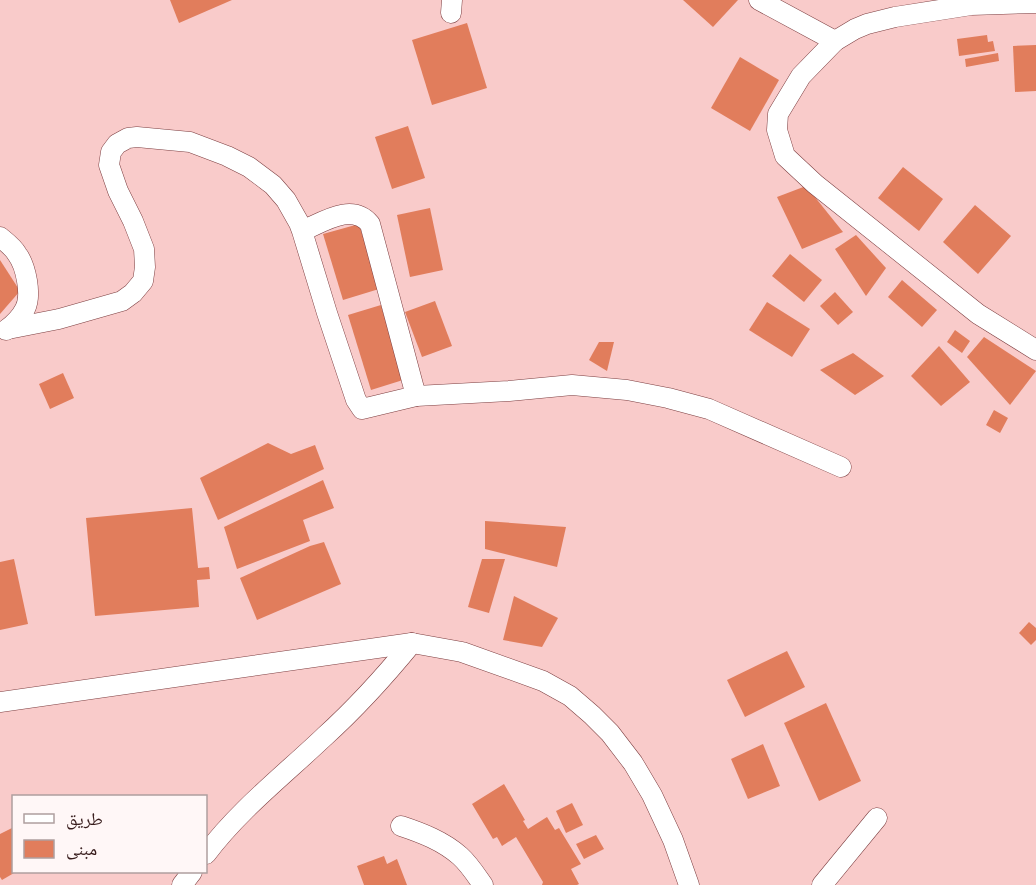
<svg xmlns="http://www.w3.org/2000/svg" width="1036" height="885" viewBox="0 0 1036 885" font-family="Montserrat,'Noto Naskh Arabic',sans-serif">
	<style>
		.building { fill: #e17d5c }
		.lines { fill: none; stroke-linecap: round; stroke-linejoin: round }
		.minor-casing { stroke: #7d3f41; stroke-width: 21 }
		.minor { stroke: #fff; stroke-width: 20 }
	</style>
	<rect width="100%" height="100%" fill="#f9cbca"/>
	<g class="building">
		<path d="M170,0H232L179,23Z"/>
		<path d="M683,0H738L713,27Z"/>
		<path d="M467,23L487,88L432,105L412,40Z"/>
		<path d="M987,35L988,42L993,41L995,51L959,56L957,39Z"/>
		<path d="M1036,45V91L1015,92L1013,46Z"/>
		<path d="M998,53L999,61L966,67L965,59Z"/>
		<path d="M740,57L779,80L750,131L711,108Z"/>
		<path d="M408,126L425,178L392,189L375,137Z"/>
		<path d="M903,167L943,199L919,231L878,198Z"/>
		<path d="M806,186L843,232L802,249L777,197Z"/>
		<path d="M975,205L1011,236L978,274L943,242Z"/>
		<path d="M430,208L443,270L410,277L397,215Z"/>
		<path d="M359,224L379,289L343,300L323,234Z"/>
		<path d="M856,235L886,268L866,296L835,249Z"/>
		<path d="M790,254L822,280L804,302L772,276Z"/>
		<path d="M0,260L20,291L0,314Z"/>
		<path d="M902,280L937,310L922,327L888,297Z"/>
		<path d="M835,292L853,312L838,325L820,306Z"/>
		<path d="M435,301L452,346L422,357L405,312Z"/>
		<path d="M767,302L810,329L792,357L749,330Z"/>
		<path d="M381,305L403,380L371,390L348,315Z"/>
		<path d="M955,330L970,341L962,353L947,342Z"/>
		<path d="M984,337L1036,371L1010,405L967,357Z"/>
		<path d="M599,342H614L607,371L589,360Z"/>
		<path d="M939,346L970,382L941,406L911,376Z"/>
		<path d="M853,353L884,376L855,395L820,370Z"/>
		<path d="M63,373L74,398L50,409L39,384Z"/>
		<path d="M994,410L1008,418L1000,433L986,425Z"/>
		<path d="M268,443L291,454L315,445L324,469L218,520L200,478Z"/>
		<path d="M323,480L334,508L303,520L310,541L237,569L224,527Z"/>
		<path d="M192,508L198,568L209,567L210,579L197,580L199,607L95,616L86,518Z"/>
		<path d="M485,521L566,527L557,567L485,549Z"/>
		<path d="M324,542L341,584L257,620L240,578L310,546Z"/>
		<path d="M14,559L28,624L0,630V562Z"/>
		<path d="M482,559H505L489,613L468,607Z"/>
		<path d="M514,596L558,618L542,647L503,640Z"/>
		<path d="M1029,622L1036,628V640L1031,645L1019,633Z"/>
		<path d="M787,651L805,687L745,717L727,680Z"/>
		<path d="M826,703L861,781L819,801L784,723Z"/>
		<path d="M763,744L780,786L748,799L731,759Z"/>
		<path d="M504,784L525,820L523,821L528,829L547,817L555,830L559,828L581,864L571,869L579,884L577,885H542L543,882L516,837L502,846L497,837L493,839L472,804Z"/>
		<path d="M572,803L583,825L566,833L556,811Z"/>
		<path d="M14,827V873L2,880L0,877V834Z"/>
		<path d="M596,835L604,849L584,859L576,844Z"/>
		<path d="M384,856L387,864L397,859L407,885H364L357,866Z"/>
	</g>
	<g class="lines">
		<g class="minor-casing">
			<g id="minor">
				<path d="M759,0L835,41"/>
				<path d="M1036,3L971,5L895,17L867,24L855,29L835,41L801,76L778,114L777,130L785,156L815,184L978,314L1036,350"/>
				<path d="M451,13L452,0"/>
				<path d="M0,237C6,242 13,247 17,254C26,266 32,295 25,309C21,317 13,325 6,330"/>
				<path d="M8,329L59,319L122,301L133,293L143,281L145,267L144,249L133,221L118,191L109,165L111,152L117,144L128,138L137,137L190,142L227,156L249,167L273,185L286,200L299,223L302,231L327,313L356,400L362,409L416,396L370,224C352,202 323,222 302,231"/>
				<path d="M416,396L509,391L572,385L627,390L668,398L709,409L841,467"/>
				<path d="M0,702L412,643L462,652L543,681L570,696L592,715L610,733L633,763L652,795L673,840L689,885"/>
				<path d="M401,826C422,833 443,841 460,856C469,864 476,875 483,885"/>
				<path d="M206,854C239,810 284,775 324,737C356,708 385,676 412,643"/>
				<path d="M182,885L192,872"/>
				<path d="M822,885L877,818"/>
			</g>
		</g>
		<use href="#minor" class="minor"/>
	</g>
	<rect x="12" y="795" width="195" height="78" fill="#fff7f7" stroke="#af9f9f" stroke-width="1.5"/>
	<rect x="24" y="814" width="30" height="9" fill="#ffffff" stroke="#af9f9f" stroke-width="1.5"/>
	<text x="66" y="825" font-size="18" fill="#371c1c">طريق</text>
	<rect x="24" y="840" width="30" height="18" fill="#e17d5c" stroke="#af9f9f" stroke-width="1.5"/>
	<text x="66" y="855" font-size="18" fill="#371c1c">مبنى</text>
</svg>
